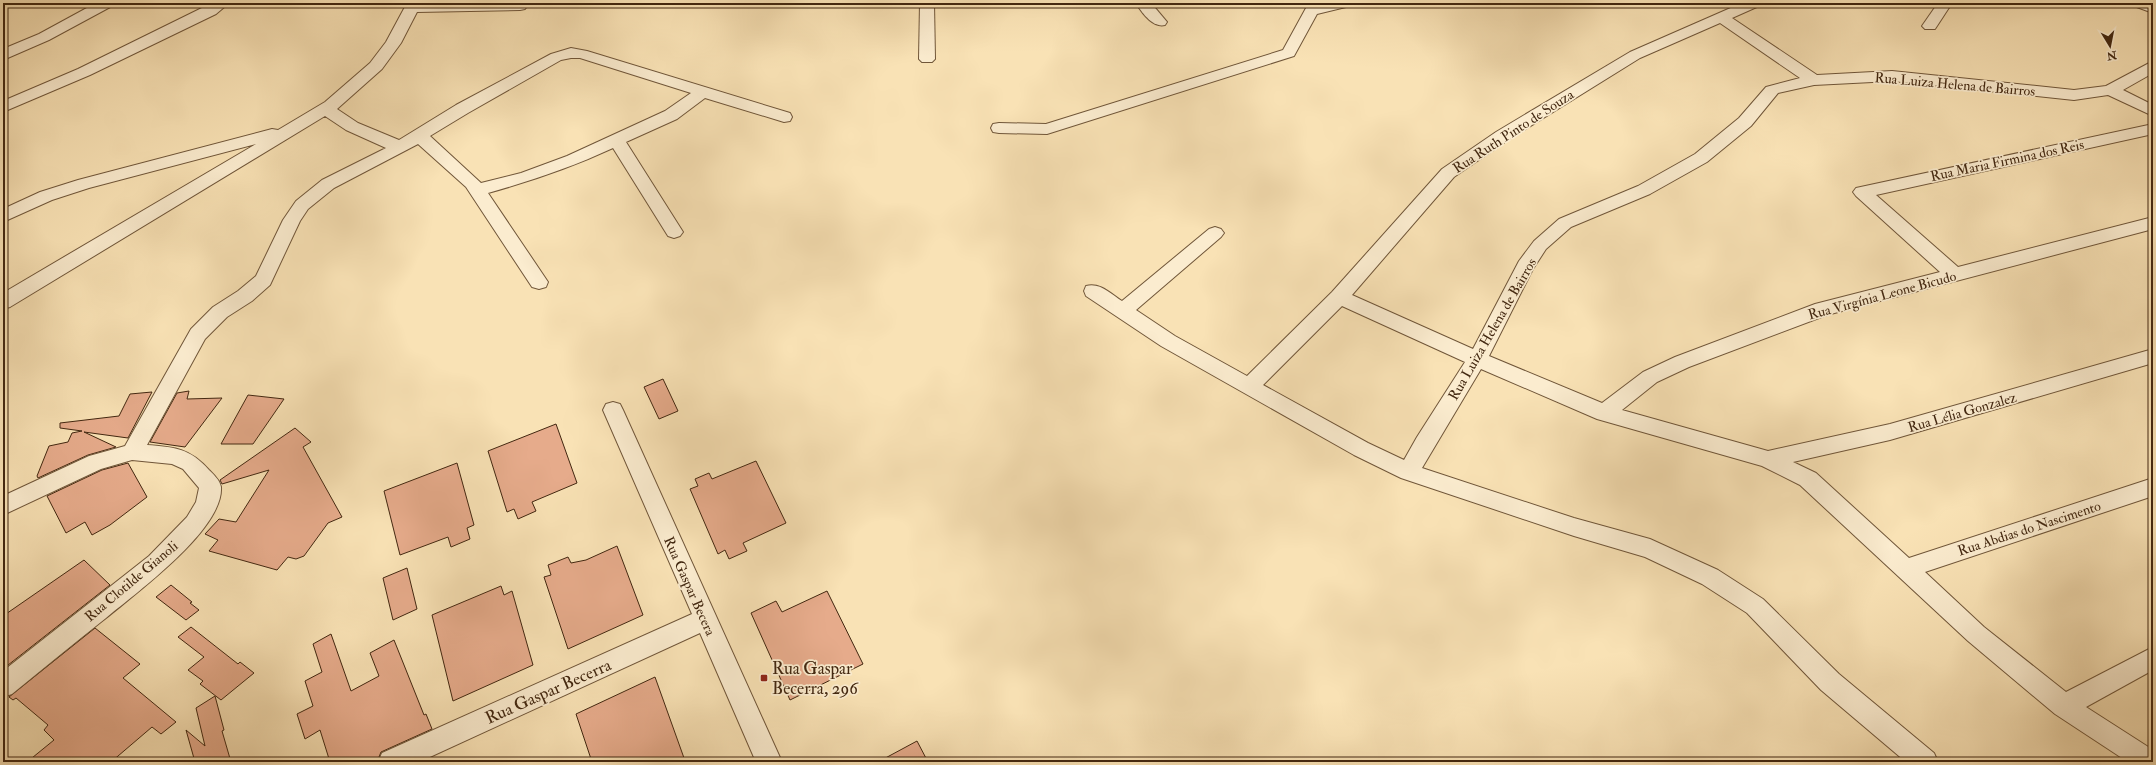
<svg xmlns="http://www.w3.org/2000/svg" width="2156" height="765" viewBox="0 0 2156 765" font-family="'IM FELL Double Pica',serif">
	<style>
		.building { fill: #e6ab8b; stroke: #422710 }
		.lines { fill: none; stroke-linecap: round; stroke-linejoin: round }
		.street-casing { stroke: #705639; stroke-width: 2 }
		.street { fill: #fbeccf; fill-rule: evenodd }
		.poi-dot { fill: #8f2418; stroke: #fbeccf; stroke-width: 1.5 }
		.labels { text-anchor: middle; stroke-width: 3.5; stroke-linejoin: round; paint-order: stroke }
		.street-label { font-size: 14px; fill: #422710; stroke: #fbeccf }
		.near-poi-label { font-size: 17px; fill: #422710; stroke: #fbeccf; text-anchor: start }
		.near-street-label { font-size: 17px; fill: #422710; stroke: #fbeccf }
	</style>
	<rect width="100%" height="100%" fill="#f9e2b5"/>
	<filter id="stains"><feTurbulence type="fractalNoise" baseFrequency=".005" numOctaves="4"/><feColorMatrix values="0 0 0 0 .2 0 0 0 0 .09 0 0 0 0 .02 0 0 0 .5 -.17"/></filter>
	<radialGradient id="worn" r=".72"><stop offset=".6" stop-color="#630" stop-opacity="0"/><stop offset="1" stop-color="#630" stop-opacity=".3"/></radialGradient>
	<g class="building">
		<path d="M663,379L678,411L659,419L644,387Z"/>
		<path d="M189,391L187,399L222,398L185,447L150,442L177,393Z"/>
		<path d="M152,392L128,438L84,432L116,447L88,455L38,478L37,476L49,446L68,442L72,433L82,431L60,428V423L119,416L130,394Z"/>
		<path d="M248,395L284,399L253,444H221Z"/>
		<path d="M556,424L577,483L532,502L536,511L518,519L514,509L507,512L488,451Z"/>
		<path d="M295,428L311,442L303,447L342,517L328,523L304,556L296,559L288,557L277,570L209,551L218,540L205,534L219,519L236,522L269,470L222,484L220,480Z"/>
		<path d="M756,461L786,523L743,543L747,551L729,559L725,550L718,554L690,489L698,486L695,479L709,473L712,479Z"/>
		<path d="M128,463L147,497L110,525L92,535L85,522L66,533L47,496L102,470Z"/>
		<path d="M457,463L474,525L467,528L470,539L451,547L448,537L400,555L384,491Z"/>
		<path d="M617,546L643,615L568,649L544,577L551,575L548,565L568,557L571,563L586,560Z"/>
		<path d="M84,560L110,585L3,669V616Z"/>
		<path d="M407,568L417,609L393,620L383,578Z"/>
		<path d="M171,585L192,602L190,603L199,610L186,620L156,597Z"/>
		<path d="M501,586L504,595L512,591L533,665L453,701L432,615Z"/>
		<path d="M827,591L863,664L790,700L751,613L776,601L782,612Z"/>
		<path d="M191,627L238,664L240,662L254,673L221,700L200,684L203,681L188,670L204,657L178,637Z"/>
		<path d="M95,628L140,664L123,678L176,722L161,734L152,727L111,762H27L54,740L44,730L48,725L16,698L13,700L9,697Z"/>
		<path d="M331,634L351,691L379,676L370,653L394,640L424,715L426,714L432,729L381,752L377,762H330L320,730L305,739L297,714L313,706L305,681L322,672L313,644Z"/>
		<path d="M655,677L684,758L676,762H592L576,714Z"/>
		<path d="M215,696L224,730L222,731L231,762H195L186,730L205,746L196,708Z"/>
		<path d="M917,741L928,762H878Z"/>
	</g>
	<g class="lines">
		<g class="street-casing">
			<g id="street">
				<path d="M96,3H114L112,6L49,40L3,60V49L39,34Z"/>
				<path d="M212,3H229L216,14L90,75L3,112V101L78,69Z"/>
				<path d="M407,3H525L527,6L525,9L520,10L417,12L401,43L382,69L337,109L358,123L399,140L456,105L551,54L571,48L587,51L790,113L792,117L790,121L784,122L705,98L677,119L626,142L683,232L680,236L674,238L668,236L613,148C572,167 531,181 488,193L548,282L546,287L539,289L532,287L466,187L418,144L334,188L308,209L300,221L270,285L252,301L227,317L205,339L147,445C174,447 190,448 209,470C213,474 220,480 221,487C224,529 136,593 106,618C74,643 43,669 12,694L3,697V671L149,556L187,517L196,502L199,488L183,469L172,464L132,460L101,469L3,515V496L89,456L125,446L191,329L213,307L238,291L256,276L283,220L296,201L322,180L386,148L346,130L325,116L10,307L3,309V293L256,144L89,188L52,200L3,222V209L40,192L78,180L272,129L278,130L325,102L370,63L386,42ZM571,58H580L691,93L665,111L567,156L521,173L481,183L430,136L468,113L561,60Z"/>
				<path d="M920,3H934L935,59L932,62H922L919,59Z"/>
				<path d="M1136,3H1151L1167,22L1165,25C1153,28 1142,13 1136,3Z"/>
				<path d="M1326,3H1352L1350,6L1317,14L1294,56L1047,134L999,133L993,132L991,128L993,124L999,123L1046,124L1283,50L1306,8Z"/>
				<path d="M1742,3H1761L1759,6L1732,18L1817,75L1892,71L2074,90L2106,86L2153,61V73L2123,90L2153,105V116L2108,95L2074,100L1892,81L1814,85L1778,93L1751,126L1707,162L1650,194L1571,227L1546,249L1533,269L1489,356L1602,403L1643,372L1675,357L1815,304L1940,272L1856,196L1853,192L1856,188L2153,124V134L1876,195L1958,267L2153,217V229L1827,315L1689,367L1657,382L1622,410L1768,451L1890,424L2153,349V363L1890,440L1793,462L1816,473L1909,558L2153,478V496L1925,572L1984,627L2066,692L2153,647V670L2086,707L2153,750V762H2128L2055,714L1968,641L1800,485L1762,466L1597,419L1481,369L1422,468L1574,518L1650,539L1718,570L1763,599L1839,674L1934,753L1938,762H1906L1821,690L1747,613L1702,584L1645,557L1574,536L1401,478L1354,455L1161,346L1086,296L1084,291L1086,286C1100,282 1111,294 1122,301L1209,229L1215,227L1221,229L1224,233L1221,237L1136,310L1175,336L1247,376L1332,292L1442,169L1496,132L1630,52ZM1720,23L1800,78L1766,87L1739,118L1695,154L1638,186L1559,219L1534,241L1519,261L1473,349L1352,295L1454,177L1508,140L1640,58ZM1342,306L1465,362L1417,437L1404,460L1368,443L1263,385Z"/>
				<path d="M1938,3H1952L1935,29H1925L1922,26Z"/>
				<path d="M2132,3L2153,4V13L2134,6Z"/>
				<path d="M613,402L620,404L623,410L782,762H756L700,633L419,762H378L382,753L692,614L603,410L606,404Z"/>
			</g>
		</g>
		<use href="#street" class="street"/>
	</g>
	<rect class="poi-dot" x="760" y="674" width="8" height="8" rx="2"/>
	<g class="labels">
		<g class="street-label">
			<text transform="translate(1955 84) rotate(5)" y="5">Rua Luiza Helena de Bairros</text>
			<text transform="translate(1513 131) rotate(-33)" y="5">Rua Ruth Pinto de Souza</text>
			<text transform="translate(2007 160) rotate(-12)" y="5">Rua Maria Firmina dos Reis</text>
			<text transform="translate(1882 295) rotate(-15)" y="5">Rua Virgínia Leone Bicudo</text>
			<text transform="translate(1492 329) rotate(-60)" y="5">Rua Luiza Helena de Bairros</text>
			<text transform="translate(1962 412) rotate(-16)" y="5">Rua Lélia Gonzalez</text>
			<text transform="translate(2029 528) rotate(-18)" y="5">Rua Abdias do Nascimento</text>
			<text transform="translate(131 581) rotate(-40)" y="5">Rua Clotilde Gianoli</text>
			<text transform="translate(690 586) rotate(66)" y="5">Rua Gaspar Becera</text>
		</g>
		<g class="near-poi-label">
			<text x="772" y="674">Rua Gaspar<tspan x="772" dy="20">Becerra, 296</tspan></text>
		</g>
		<g class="near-street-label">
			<text transform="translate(548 691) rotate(-24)" y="6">Rua Gaspar Becerra</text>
		</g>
	</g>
	<rect width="2156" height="765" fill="none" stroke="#f9e2b5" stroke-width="16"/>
	<rect x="4" y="4" width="2148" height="757" fill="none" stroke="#422710" stroke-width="2"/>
	<rect x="8" y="8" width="2140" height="749" fill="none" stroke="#422710"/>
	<g transform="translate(2110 46) rotate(170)" stroke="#fbeccf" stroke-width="3" paint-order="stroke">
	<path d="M0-3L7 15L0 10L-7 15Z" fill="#422710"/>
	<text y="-6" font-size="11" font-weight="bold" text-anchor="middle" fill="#422710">N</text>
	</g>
	<rect width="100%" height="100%" filter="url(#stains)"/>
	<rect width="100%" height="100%" fill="url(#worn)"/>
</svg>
